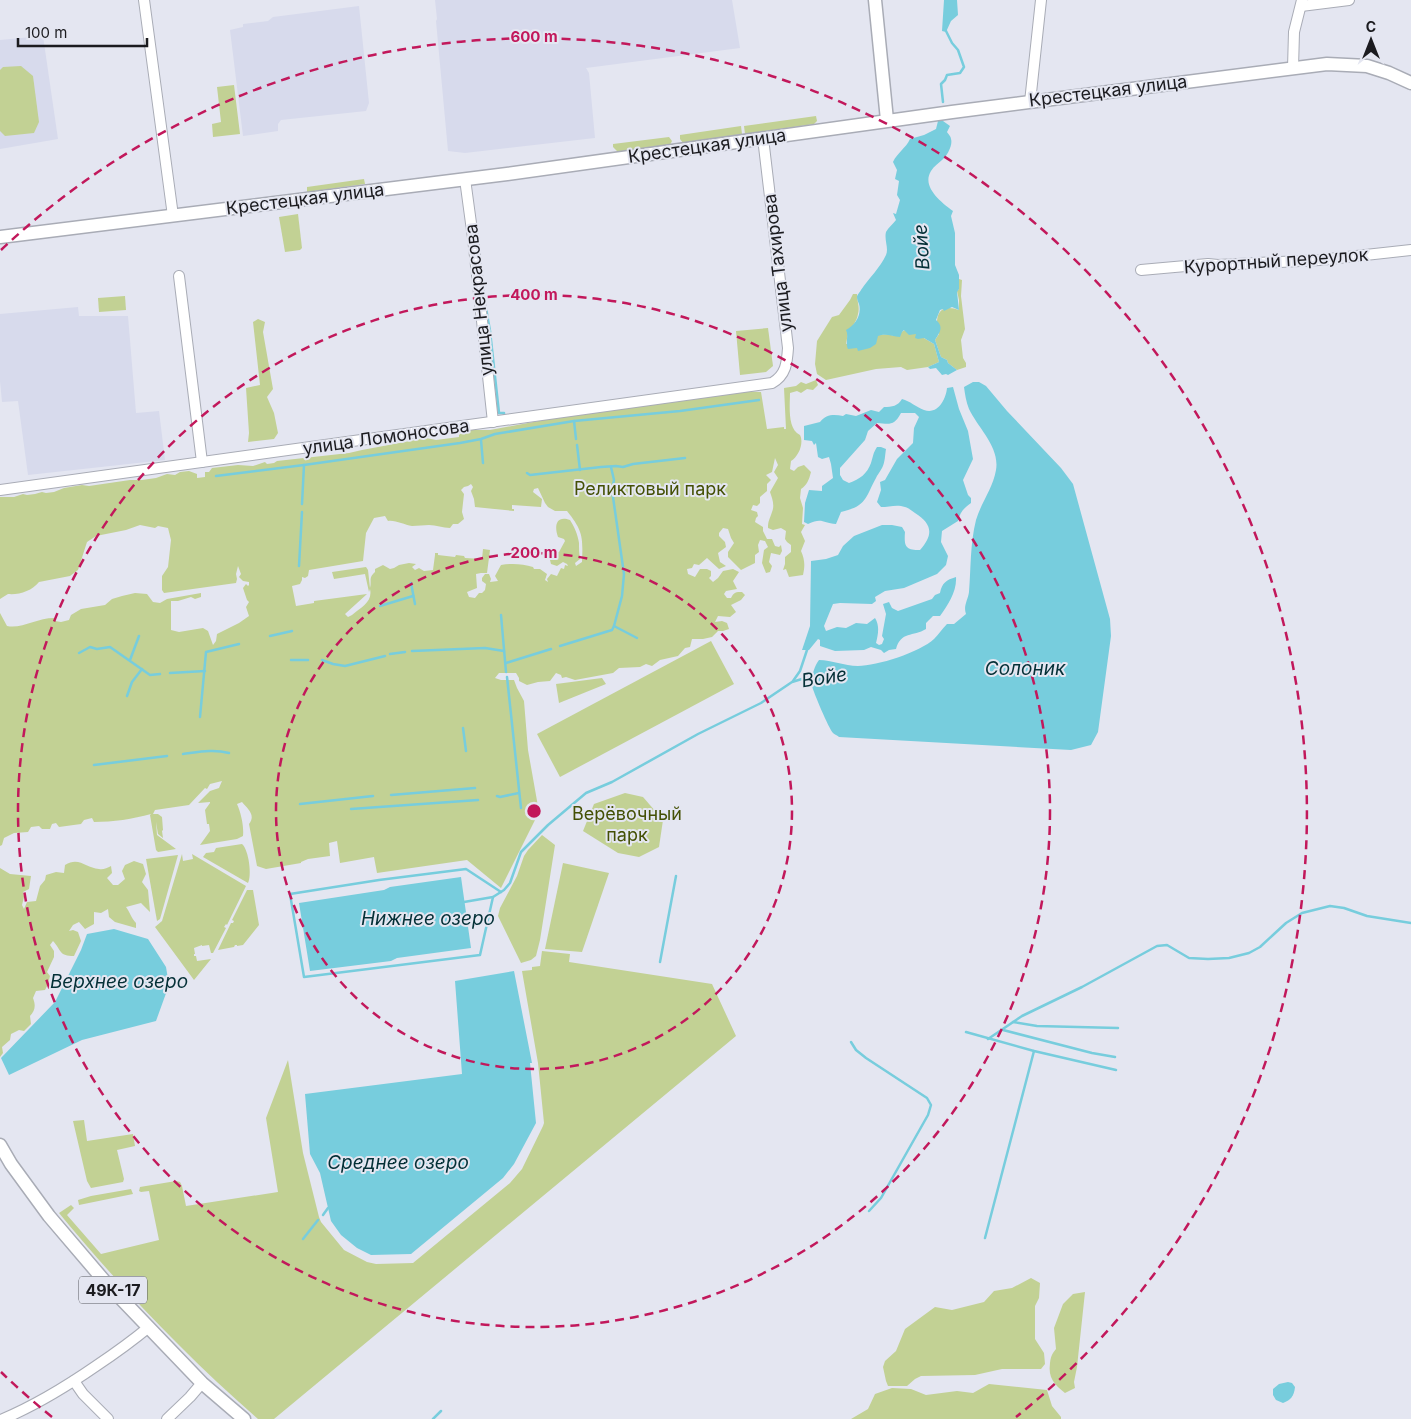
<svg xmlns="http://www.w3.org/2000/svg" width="1411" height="1419" viewBox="0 0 1411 1419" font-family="Inter,sans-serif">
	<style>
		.built { fill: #d7daec }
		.green { fill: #c2d194; fill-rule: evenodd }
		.water { fill: #77cddd }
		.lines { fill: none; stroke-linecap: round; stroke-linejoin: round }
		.stream { stroke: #77cddd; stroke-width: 2.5 }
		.minor-casing { stroke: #a9acb6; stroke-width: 12 }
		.major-casing { stroke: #a9acb6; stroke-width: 15 }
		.minor { stroke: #fff; stroke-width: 10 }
		.major { stroke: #fff; stroke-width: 12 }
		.ring { fill: none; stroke: #c2185b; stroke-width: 2.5; stroke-dasharray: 9 6 }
		.labels { text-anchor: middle; stroke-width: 4; stroke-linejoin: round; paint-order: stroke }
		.shield { fill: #e4e6f1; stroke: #57585e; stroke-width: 1 }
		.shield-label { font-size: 16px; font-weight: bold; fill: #1b1b1f }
		.street-label { font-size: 18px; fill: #1b1b1f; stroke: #e4e6f1 }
		.park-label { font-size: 18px; fill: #445005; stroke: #e4e6f1 }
		.water-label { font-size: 19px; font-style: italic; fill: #043037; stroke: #e4e6f1 }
		.centre { fill: #c2185b; stroke: #e4e6f1; stroke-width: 2.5 }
		.ring-label { font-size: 15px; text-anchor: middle; font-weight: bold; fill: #c2185b; stroke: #e4e6f1; stroke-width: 4; stroke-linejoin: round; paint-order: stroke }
	</style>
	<rect width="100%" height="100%" fill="#e4e6f1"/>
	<g class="built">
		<path d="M435,0H732L740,48L586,68L589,73L595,138L465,153L448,151L436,21L437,19Z"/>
		<path d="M359,6L369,103L366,111L281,120L278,124V131L243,136L230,30L243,27V24L268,21L273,17Z"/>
		<path d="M43,36L58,139L0,149V40Z"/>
		<path d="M78,307L79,316H128L136,413L159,411L165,460L28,475L18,401L2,402L0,381V314Z"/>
	</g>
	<g class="green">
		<path d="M21,66L33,76L39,122L34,133L5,136L0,131V70L3,67Z"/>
		<path d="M234,85L240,134L213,137L212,124L221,122L217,87Z"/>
		<path d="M816,116L817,121L814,124L745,134L744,126Z"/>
		<path d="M741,126L742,134L683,143L680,139V135Z"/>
		<path d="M669,137L672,141L670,145H668L667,144L666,145L618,152L613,147V144Z"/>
		<path d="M364,179L365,184L307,192V187Z"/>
		<path d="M298,214L302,248L300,250L285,252L279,217Z"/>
		<path d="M959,279L962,280L961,296L965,329L961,340L963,358L966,363V367L957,370L948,363L947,360L941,357L935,340L939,334C938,330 936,325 937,321C938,307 948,306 959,310V300L957,291L959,289Z"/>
		<path d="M853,294H857C857,302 860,307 858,314C857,321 852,326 849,332C847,336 847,340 846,344C861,340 880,331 894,336L905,330L917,334L934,344L939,362L928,367L907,370L901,367L876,369L826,380L817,374L815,364L817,341L832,317L839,315L850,300Z"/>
		<path d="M125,296L126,310L99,312L98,298Z"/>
		<path d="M258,319L265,322L263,332L273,389L267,397L274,413L278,433L274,439L248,442L249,433L246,388L260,385L253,322Z"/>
		<path d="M768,328L773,366L766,372L740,375L736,331Z"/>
		<path d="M816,380L818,385L813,390L807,389L801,393L797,391L790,393C790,405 787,429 800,435C804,443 799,456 791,461L790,469L794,471L798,467L804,465L811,472C809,480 807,485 801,489L800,498L803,508L802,524L805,525L801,532L805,541L801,551C805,560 805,566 803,575L789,577L786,569L783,570L785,564V557L791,552V545L787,542L785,539L786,531L781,528L773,530L768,528C768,520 770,519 772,512C775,505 772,498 770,492L778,478L774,472L778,465L775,458L772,472L766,475L771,480L767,484V491L760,497V503L757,506L753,505L751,510L757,512L758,516L756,518L755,522L763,527V531L767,539H772L775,546L779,547L781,545L782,551L780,555L771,553L769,562L772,566L770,572L766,573L762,563L764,550L768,547L765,541L760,540L758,545L759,552L755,555V563L741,570L728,557V552L734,543L731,538L728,529L723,528L719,533V536L725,542L726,547L718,553L720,562L726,566L719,569L707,558L699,565L694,564L692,568L687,569L688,574L695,577L700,569H707L711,571V576L709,578L713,582L718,578L723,571L733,569L739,572L733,581L737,589L726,591L724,594L727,598H731C734,592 736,592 742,592L745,595L741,600L731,605L736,612L730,617L718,616L715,622L722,621L727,623L729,629L723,631H718L712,637L703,639H692L690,647L685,648L678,656L660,660L652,666L646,664L640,667L619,668L613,673L575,680L566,677L562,678L561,675L556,673L550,681L538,682L527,685L519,681V678L516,673H499L495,678L501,680H514L517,688L524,701L528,750L539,812L501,888L467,860L377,873L374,857L340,863L337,841L329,843L330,856L308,859L301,862V863L266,869L257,866L249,824C256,815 248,809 242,802L237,804C241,813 244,826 243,836L237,839L200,845L210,831L209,824H207L205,810L210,803V802L198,803L210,791L219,788L222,781L210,784L207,789L205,788L189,805L155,810L153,814H158L162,817L163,830L162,831L163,838L158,834L156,822L157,835L176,849L158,852L156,850L150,815L151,814C133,819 113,822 94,822L92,818L84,820L81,824L59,827L56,823L52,824L50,829H42L39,826L31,827L28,832L14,833L4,838L2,845L0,846V613L7,626C22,629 37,618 54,618L55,621L61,622L69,620L71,615L81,609L105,605L112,599L122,596L135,593L147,594L153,602L160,603L167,599L201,593V597L195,599L191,597L178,601H171V630L179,632L203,628L208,631L213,645L216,641L217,634L239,623L249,616L246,607L249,602L247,600L243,588L246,584L248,586L249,585V582L243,581L239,577L241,574L238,566L236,574L237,579L236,583L164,593L162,590V576L168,567L171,540L168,528L158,526L155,528L140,525L126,530L96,536L87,542L78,570L70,576L39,582C32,591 19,595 8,594L0,599V497H14L23,494L27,495L35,494L42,492L46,493L54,492L64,488L82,485L89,486L130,480H142L156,478L167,474L175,475L180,472L189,471L197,474V478L205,477V472H209L212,468L238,465L253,466L265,462L267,464L274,463L277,461L349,453L362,450L426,438L436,440L459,437V435L465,430H490L565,416L683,399L717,396L741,391L761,392L767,429L784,427V429H786L784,388L796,386L801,382L806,384ZM471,484L473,487L471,491L474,499L475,507L514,511V509H512V505L541,507L542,499L533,492L534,489L538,488L545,503L548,507L555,511H567C583,531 583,537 582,562L576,566L575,563L580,559C579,553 579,548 579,543C578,535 574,526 570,520C556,515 554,526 558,537L564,539L565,541L559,552H555L549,556L551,564L557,566L563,562L567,564L568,566L565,565L564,569L561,568L557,576L551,574L547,579L548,582L545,580L547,574L540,569H534L533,567C523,564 512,563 501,565L495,576L498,581L490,582L491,579L489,574H485L482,578V581L486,584L485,590L482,593H479L475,598L469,597L467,592L477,588L476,574L481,573H487L490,550L483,549L482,559L465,558L464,556L456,555L455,557L438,555V553H435V555L433,570L424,571L419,568L415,570L412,567L416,564L409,563L399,565L394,568L390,569L383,565L375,569V572C368,578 372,581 370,588L368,570L366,567L332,572L334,579L365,574L369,592L370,589C373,602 361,607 352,615L348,617L345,614L367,594L314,601V603L296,606L292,586L300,584L302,580V577L305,578L308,576L309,570L363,561L366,533L374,518L385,516L388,521C396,520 404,525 412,526C418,526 424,525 429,525C436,525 443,528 450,528L453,524H458L464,519L462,512L464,494L461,490L464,487L468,486Z"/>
		<path d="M711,641L734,684L560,777L537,734Z"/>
		<path d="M602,678L606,684L559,703L556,684Z"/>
		<path d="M625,793L643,797L663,820L659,847L639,857L618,853L583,831L594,804Z"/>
		<path d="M542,835L555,845L540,940L536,956L531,960L521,963L498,916L500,908L517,876L524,856L528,850Z"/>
		<path d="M242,844C249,850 252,876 248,883L203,857L206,853L214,852L216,848Z"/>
		<path d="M182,854L183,861L193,859L192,854L246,886L227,925L226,924L224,927L226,928L213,953H211L209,945L202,946V945L194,948L195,954H194V956H196L197,961L211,959L194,980L155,927L162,921Z"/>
		<path d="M178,855L160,919L157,921L146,859Z"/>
		<path d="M0,860V868L10,874L31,876L29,889L23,892L24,897L22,905L24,909L27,902L36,901L40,886L45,880L46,875L56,872L64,873L65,865C79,856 86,868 99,869C103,870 107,868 111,866L112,873L107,878L113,885H118L125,879L122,871L125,865L134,861L143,864L146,874L142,882L148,890L150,912L141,903L126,907C130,912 131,918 136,923V928L115,922L109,917L108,909L101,913L94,912V924L85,929L79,922L73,925L69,931L73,930L78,932L81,941L74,956C59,956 62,951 53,941L50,945L54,951V957L47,972L50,976L48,984L45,990L36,991L33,998C36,1006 35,1010 30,1016L31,1024L24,1031L19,1030L11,1034L10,1040L2,1047L3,1053L0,1057Z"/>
		<path d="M563,863L609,873L582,952L545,949Z"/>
		<path d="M247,890H253L259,925L243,945L237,946V945H235L234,947L218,950L231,923H233L234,921L232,920Z"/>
		<path d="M542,951L570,954L569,962L712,984L736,1036L274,1419H258C186,1356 120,1287 59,1213L71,1205L74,1208L67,1215L101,1254L159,1240L149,1191L141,1192L139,1191L140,1187L176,1181L180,1182L182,1186L186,1206L278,1192L266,1118L288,1060L303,1153L319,1217L321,1222L344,1250L367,1262L376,1264L413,1263L510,1183L522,1169L543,1126L544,1123L538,1063L522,971L532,970V967L540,966Z"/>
		<path d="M84,1120L87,1141L133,1134L135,1146L117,1150L124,1179L123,1182L91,1188L87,1181L73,1121Z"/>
		<path d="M131,1189L133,1194L79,1205L78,1200L91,1196Z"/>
		<path d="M1031,1278L1040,1283L1039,1298L1035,1306V1339L1044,1353L1045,1364L1041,1369H1002L975,1375L921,1376L915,1379L907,1386H888L886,1381L883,1367L885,1361L896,1351L905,1329L935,1307L952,1310L984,1302L994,1291L1012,1288Z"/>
		<path d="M1085,1292L1077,1367L1074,1382L1075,1388L1065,1393C1054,1384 1048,1378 1050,1363C1051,1356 1052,1354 1056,1349L1054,1328L1063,1304L1073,1294Z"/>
		<path d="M989,1384L1047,1390L1052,1406L1061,1417V1419H851L868,1409L875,1394L892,1388L911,1389L926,1395L957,1391L973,1393Z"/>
	</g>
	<g class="water">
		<path d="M944,0H957L958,15L951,21L946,32L942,31Z"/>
		<path d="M938,121H943L950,126L947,132C948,134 951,136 951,139C953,145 947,156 942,160C939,163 934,166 931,171C921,187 942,203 953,211L951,216L955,233V265L959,275V289L957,292L959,310L952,307L944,311L943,309L940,310L936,320C944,327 940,332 935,340L941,357L947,360L948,363L957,370L948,375L946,374L942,375L936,368L930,369L928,367L939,362L934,344L924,338L918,339L915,338L916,334L909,335L904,330L902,332L900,337C892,336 885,333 878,336L876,344L870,348L858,351L857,348L848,349C845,343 849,336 846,330C855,325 862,315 859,304C858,302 857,299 857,297C857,295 860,292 861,290C869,278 880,268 886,255C889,248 884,240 886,232C888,228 893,224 896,220L893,213L896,214L900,200L897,195L899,181L895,179L897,170L893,162C897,153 906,148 910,139L924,135L936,129Z"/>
		<path d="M973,382H979L986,386L1007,411L1061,468L1073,484L1110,619L1111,636L1098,732L1091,745L1071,750L839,737C838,736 834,734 833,733C829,729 813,691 812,686C811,678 814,666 819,660C832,660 844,666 858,666C877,666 920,652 934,639C939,634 942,629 947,624H954L966,614C963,606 968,600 969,592C971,568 970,544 976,520C981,503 993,488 996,470C1000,447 978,428 969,409C966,402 965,394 964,387Z"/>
		<path d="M953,387L959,409L968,431L973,459L963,480L968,495L971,498V503C964,508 960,512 958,521L942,531L941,542L948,556L946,565L937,574L904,588L885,591L875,597L876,601L872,604L840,603L833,604L824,626L826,631L837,627L846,628L856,623L867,624L875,618C880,626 878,635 876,643L879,645L882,644L884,639L882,636L886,614L883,604L889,602L892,608L898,611L932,599L935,595L940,593C942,583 946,580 956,577C957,591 948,605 940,616H933L926,623V629C913,637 901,631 896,649L889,650L884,653L881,650L871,647L864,650L835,651L820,646V640L818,639L809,650H802L810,626L811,561L826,559L838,555L843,546L854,536L882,525H892L902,527L905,532C904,546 905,550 920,550C934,534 932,524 915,513C912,511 909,508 905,507C897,504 889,507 881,507L877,502L881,490L880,482L885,480L897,459L913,443L914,428L919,417L915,413H901C894,426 890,424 877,423L868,431L865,440L840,468V475L843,480L849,483C860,479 867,474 871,463C873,457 873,453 877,447H881L886,449C885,455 885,463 882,468C880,472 877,475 876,478C865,498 867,506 841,512L836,524C823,523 822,517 808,524L804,522L805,503L809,490L822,491V486L833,478L831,464L829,457L822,459L818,457L816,443L814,445L812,441L804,440V426L820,422C826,414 834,414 843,416L846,414L856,416L871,410L879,412L884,407C892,407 898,406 902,399C910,401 916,407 924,410C938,415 946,399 947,388Z"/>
		<path d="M461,877L471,948L397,958L391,961L310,971L299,903L384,890L390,887Z"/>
		<path d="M114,929L148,939L166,967L169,985L156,1021L82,1040L9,1075L1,1058L55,1002L81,950L87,934Z"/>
		<path d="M514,971L532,1063H530L536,1123L514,1164L503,1178L411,1254L371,1255L357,1248L341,1235L331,1221L320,1173L310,1154L305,1094L462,1074L455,981Z"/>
		<path d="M1288,1382L1292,1383L1295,1387C1294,1396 1291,1400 1283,1403L1276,1400L1273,1395V1389L1279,1384Z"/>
	</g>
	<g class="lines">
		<g class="stream">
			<path d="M943,102L941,84L945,80L947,75L960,73L964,67L958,50L952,43L946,31"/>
			<path d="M486,308L490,331L499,413H504V416"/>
			<path d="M574,421L576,439"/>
			<path d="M481,440L483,463"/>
			<path d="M577,445L580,470"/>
			<path d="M527,473L530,475L601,467L616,466L623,467L633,464L685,458"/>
			<path d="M216,476L304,465L460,443L481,439L495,434L574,421L680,411L759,400"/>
			<path d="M302,504L304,465"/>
			<path d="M299,566L302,512"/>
			<path d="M411,583L415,604"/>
			<path d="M380,606L413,596"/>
			<path d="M501,615L506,672"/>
			<path d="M614,626L637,638"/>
			<path d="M270,636L292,631"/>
			<path d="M560,646L612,630L614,626L622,596L624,574L612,490L614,480L611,467"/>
			<path d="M412,651L485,648L504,651"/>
			<path d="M79,653L90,647L97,649L110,647L150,675L160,674"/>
			<path d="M390,654L405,652"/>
			<path d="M130,660L139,636"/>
			<path d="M291,660H308"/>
			<path d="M322,660L333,664L345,666L385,656"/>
			<path d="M506,663L551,649"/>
			<path d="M170,673L205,671"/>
			<path d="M507,677L521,808"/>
			<path d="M793,681L800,671L808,647"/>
			<path d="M127,696L132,682L142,669"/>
			<path d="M200,717L206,652L239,644"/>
			<path d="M463,728L466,751"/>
			<path d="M183,754C199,752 213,749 229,753"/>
			<path d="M94,765L167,756"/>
			<path d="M391,795L475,788"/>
			<path d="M497,796L500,797L519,793"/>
			<path d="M300,804L373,796"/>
			<path d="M351,809L478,800"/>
			<path d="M493,897L480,955L304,977L290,894L379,880L466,869L501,892"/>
			<path d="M464,902L493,897L504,890L510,883L521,852L548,825L586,793L612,782L698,734L761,703L792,682L815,675"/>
			<path d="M660,962L676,876"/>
			<path d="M1013,1022L1037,1026L1118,1028"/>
			<path d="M1003,1030L1092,1053L1115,1057"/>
			<path d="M966,1032L1034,1051L1116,1070"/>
			<path d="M988,1039L1022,1016L1082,987L1157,946L1167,945L1189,958L1208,959L1229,958L1249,953L1260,947L1286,923L1302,913L1330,906L1344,908L1367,916L1411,923"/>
			<path d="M851,1042L856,1050L866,1058L927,1098L931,1105L928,1115L881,1198L869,1211"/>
			<path d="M323,1215L328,1208"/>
			<path d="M985,1238L1034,1051"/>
			<path d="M303,1239L318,1220"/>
			<path d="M433,1419L441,1411"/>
		</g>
		<g class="minor-casing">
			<g id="minor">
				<path d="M144,0L173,216"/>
				<path d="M1301,6L1349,0"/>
				<path d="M1293,68L1294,32L1302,0"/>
				<path d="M1030,102L1041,0"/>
				<path d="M465,179L473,238L493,422"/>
				<path d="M1141,270L1208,264L1218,265L1320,260L1411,250"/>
				<path d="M179,276L202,462"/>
				<path d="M0,490L772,383C786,375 787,363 788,348L763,138"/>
				<path d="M74,1381L83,1394L108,1419"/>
				<path d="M3,1419C36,1405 67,1386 96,1366C114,1354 132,1341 149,1327"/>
				<path d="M167,1419L190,1397L202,1383"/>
			</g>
		</g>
		<g class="major-casing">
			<g id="major">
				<path d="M875,0L887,120"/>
				<path d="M0,237L507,174L952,112L1327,64L1367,66L1389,73L1411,83"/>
				<path d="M0,1145L11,1164L49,1216L107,1284L202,1383L244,1419"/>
			</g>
		</g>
		<use href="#minor" class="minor"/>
		<use href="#major" class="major"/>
	</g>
	<g class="ring">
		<circle cx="534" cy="811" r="258"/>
		<circle cx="534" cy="811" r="516"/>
		<path d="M52 1417A774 774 0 0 1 1 1372M1 250A774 774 0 1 1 1016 1417"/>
	</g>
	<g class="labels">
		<rect class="shield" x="79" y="1276.5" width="68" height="27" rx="4"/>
		<g class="shield-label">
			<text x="113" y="1296">49К-17</text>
		</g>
		<g class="street-label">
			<text transform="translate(1108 91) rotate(-7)" y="6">Крестецкая улица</text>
			<text transform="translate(707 146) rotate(-8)" y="6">Крестецкая улица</text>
			<text transform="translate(305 199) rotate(-7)" y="6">Крестецкая улица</text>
			<text transform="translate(1276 261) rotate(-4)" y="6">Курортный переулок</text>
			<text transform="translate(778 263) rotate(-97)" y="6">улица Тахирова</text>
			<text transform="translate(479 300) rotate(-96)" y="6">улица Некрасова</text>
			<text transform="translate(386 437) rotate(-8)" y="6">улица Ломоносова</text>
		</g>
		<g class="park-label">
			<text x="650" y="495">Реликтовый парк</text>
			<text x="627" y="820">Верёвочный<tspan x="627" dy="21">парк</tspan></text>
		</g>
		<g class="water-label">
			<text transform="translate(921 247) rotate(-94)" y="7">Войе</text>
			<text x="1025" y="675">Солоник</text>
			<text transform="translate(824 677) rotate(-9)" y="7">Войе</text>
			<text x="428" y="925">Нижнее озеро</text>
			<text x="119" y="988">Верхнее озеро</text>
			<text x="398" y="1169">Среднее озеро</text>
		</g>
	</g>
	<circle cx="534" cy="811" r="8" class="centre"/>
	<g class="ring-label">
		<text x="534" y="42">600 m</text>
		<text x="534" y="300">400 m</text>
		<text x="534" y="558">200 m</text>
	</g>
	<g transform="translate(1371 40)" stroke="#e4e6f1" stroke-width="4" paint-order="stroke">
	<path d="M0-4L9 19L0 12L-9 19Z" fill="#1b1b1f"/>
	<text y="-8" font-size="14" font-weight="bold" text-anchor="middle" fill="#1b1b1f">С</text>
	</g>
	<path d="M18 38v8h129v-8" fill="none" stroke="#1b1b1f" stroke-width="2.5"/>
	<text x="25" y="38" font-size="15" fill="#1b1b1f" stroke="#e4e6f1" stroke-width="4" paint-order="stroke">100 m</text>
</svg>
